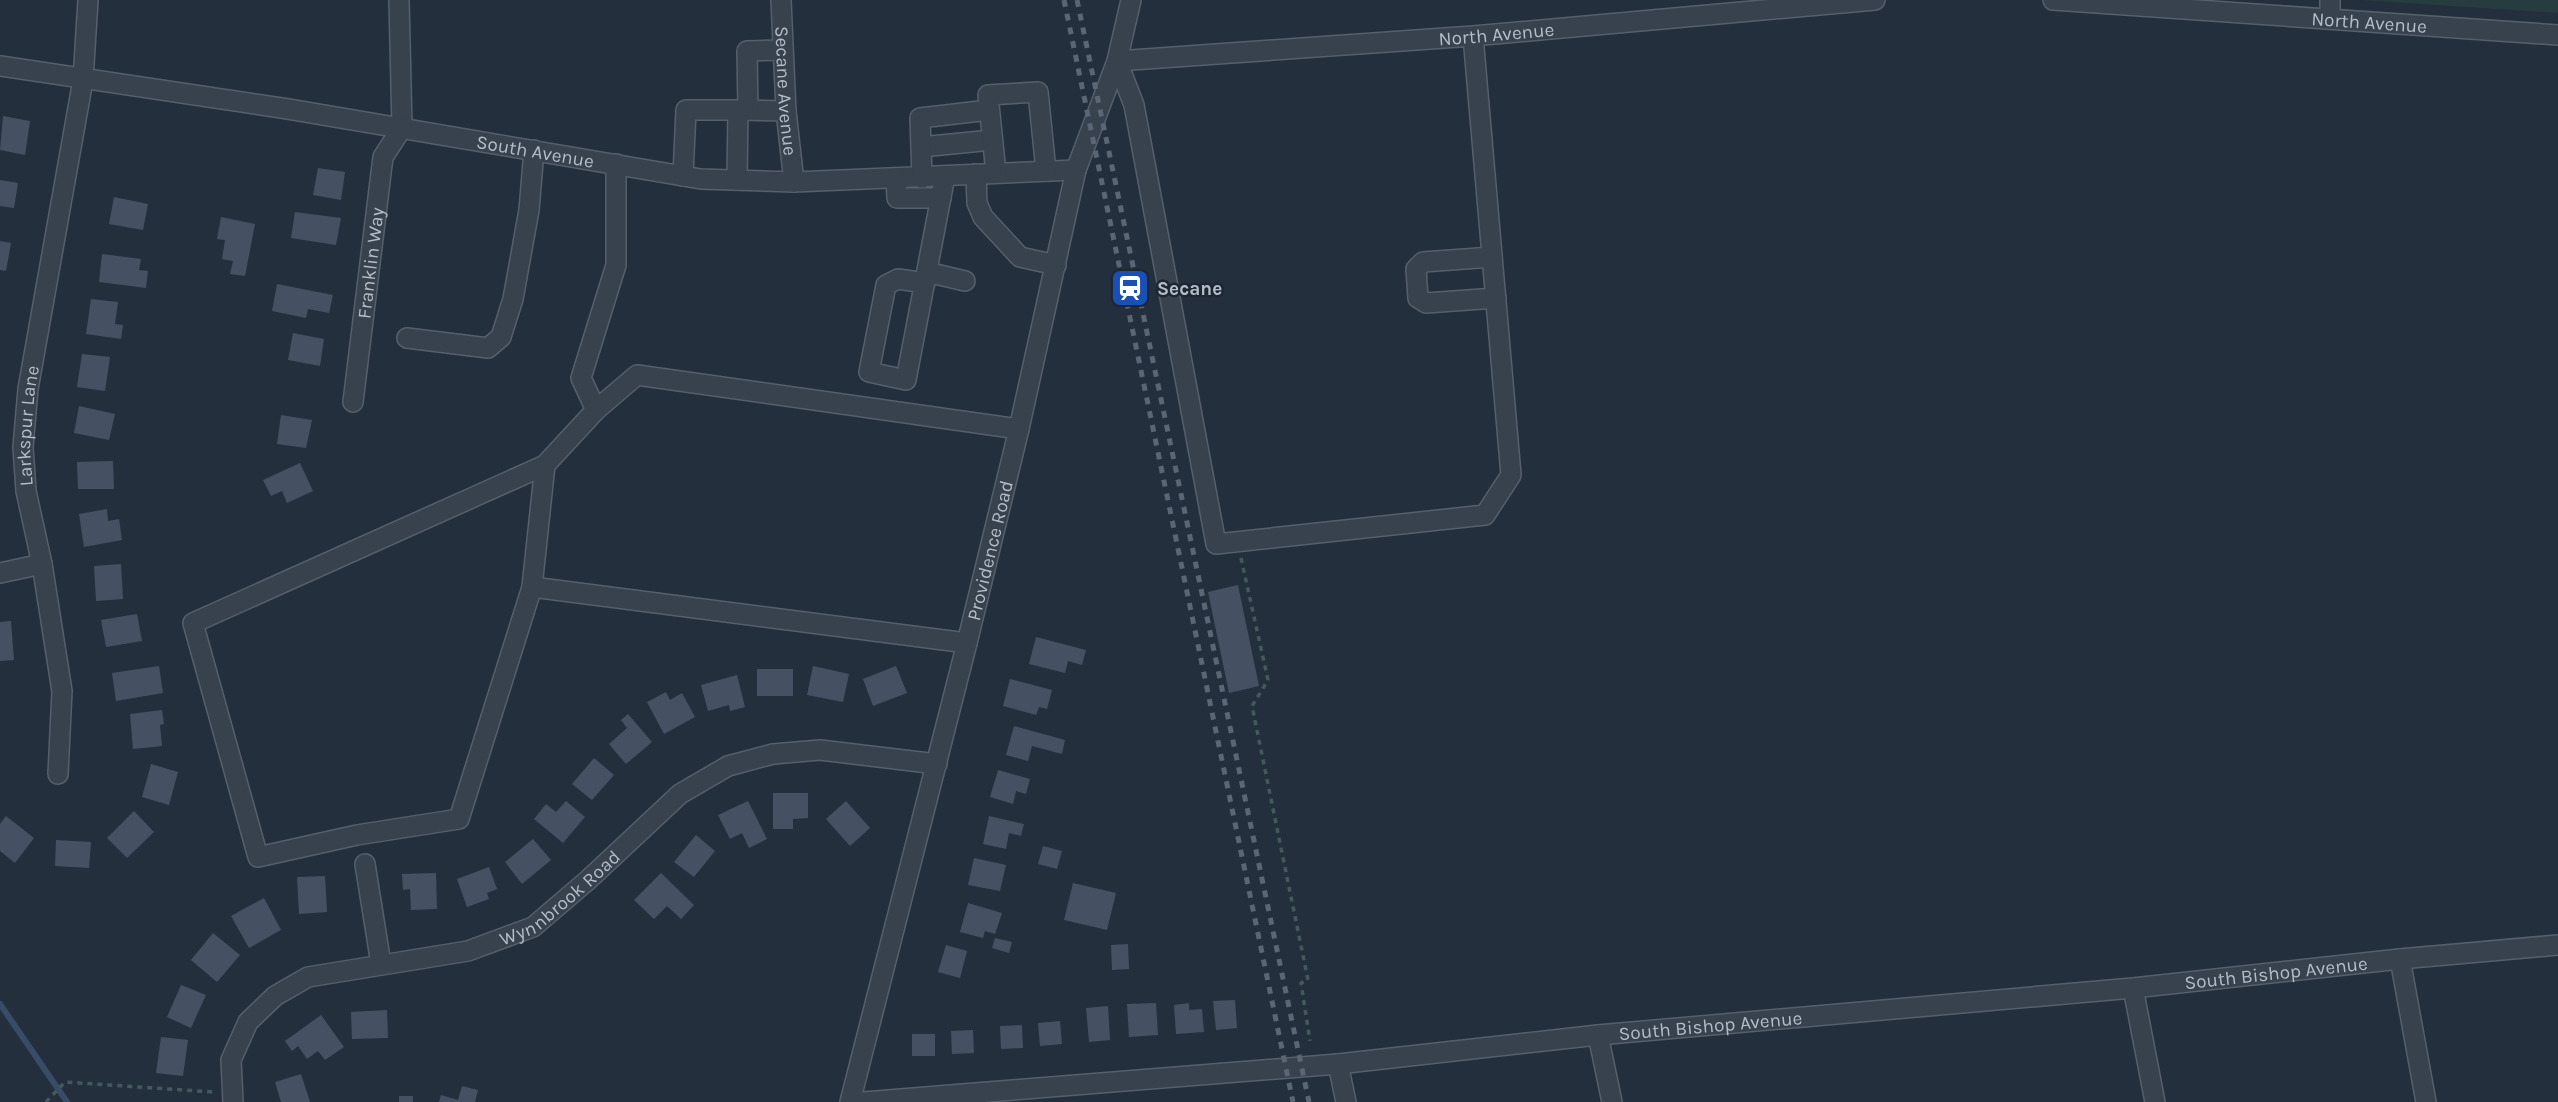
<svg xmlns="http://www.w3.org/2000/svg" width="2558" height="1102" viewBox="0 0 2558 1102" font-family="Karla,sans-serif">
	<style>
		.green { fill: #263c3f }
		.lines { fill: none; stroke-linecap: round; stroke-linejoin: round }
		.stream { stroke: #394c67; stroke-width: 6 }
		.building { fill: #455162 }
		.minor-casing { stroke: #565f6c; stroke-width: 22 }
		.path { stroke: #44595c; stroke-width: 3.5; stroke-dasharray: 5 5; stroke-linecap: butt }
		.minor { stroke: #38414e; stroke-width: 19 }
		.rail { stroke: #5a6575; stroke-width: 5; stroke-dasharray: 7 7; stroke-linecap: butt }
		.labels { text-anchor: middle; stroke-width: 5; stroke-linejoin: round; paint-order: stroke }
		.street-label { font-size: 19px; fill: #b4bcc9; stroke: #1d2633 }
		.poi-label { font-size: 19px; font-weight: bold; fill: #b4bcc9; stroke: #1d2633; text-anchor: start }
	</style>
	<rect width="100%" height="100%" fill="#242f3e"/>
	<path class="green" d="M2361,0H2558V13Z"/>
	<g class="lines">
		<path class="stream" d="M0,1004L67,1102"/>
	</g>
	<g class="building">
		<path d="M3,116L30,121L25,155L0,150Z"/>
		<path d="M318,168L345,172L341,200L313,195Z"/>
		<path d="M0,180L18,183L14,208L0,206Z"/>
		<path d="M114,197L148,204L143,230L109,224Z"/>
		<path d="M295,212L341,218L336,245L291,238Z"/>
		<path d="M221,217L255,224L245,276L230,274L233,261L222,259L225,240L217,239Z"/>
		<path d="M0,241L11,243L6,271L0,270Z"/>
		<path d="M102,254L141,259L139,270L148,271L146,288L99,282Z"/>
		<path d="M277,284L333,295L329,313L308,309L306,318L272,311Z"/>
		<path d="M91,299L118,302L115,324L123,325L121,339L86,334Z"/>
		<path d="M293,333L324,339L320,366L288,360Z"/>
		<path d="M82,354L110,357L105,391L77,387Z"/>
		<path d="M79,406L115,414L109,440L74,433Z"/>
		<path d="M281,415L312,420L306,448L277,444Z"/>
		<path d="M113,461L114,489H78L77,462Z"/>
		<path d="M300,463L313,491L287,503L282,491L271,496L263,480Z"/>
		<path d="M107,509L108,521L119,519L122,540L84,547L79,514Z"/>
		<path d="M121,564L123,599L96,601L94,566Z"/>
		<path d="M1238,585L1259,686L1229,693L1208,592Z"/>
		<path d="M137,614L142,641L106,647L101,620Z"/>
		<path d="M11,621L14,660L0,661V622Z"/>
		<path d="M1036,637L1086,650L1082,665L1068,661L1065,673L1029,664Z"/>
		<path d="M159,666L163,693L116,701L112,673Z"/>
		<path d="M813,666L849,674L843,702L807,695Z"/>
		<path d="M896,666L907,693L873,706L863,679Z"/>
		<rect x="757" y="669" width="36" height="27"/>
		<path d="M737,675L745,707L730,711L729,705L708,711L701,685Z"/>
		<path d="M1010,679L1052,690L1047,709L1039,707L1036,715L1003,706Z"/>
		<path d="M666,692L670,700L682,693L695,717L664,734L647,702Z"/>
		<path d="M162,710L164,724L160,725L162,746L133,749L130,714Z"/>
		<path d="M628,714L652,742L626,764L609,744L627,728L621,720Z"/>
		<path d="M1014,726L1065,740L1062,754L1032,746L1028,761L1006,755Z"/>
		<path d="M594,758L614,775L592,800L572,784Z"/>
		<path d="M151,764L178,772L169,805L142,797Z"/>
		<path d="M998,770L1030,779L1026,794L1016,791L1013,804L990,797Z"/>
		<path d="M773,793H808V818L793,819V829H773Z"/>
		<path d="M566,801L585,817L563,843L534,819L546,804L556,812Z"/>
		<path d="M748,801L767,839L749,848L742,833L730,839L718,815Z"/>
		<path d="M846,801L870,828L850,846L826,819Z"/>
		<path d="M134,811L154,832L127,858L107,838Z"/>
		<path d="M6,816L34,838L15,863L0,851V824Z"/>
		<path d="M989,816L1024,824L1021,836L1009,833L1006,849L983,844Z"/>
		<path d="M696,835L715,851L694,877L674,862Z"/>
		<path d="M533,839L551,860L522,884L505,862Z"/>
		<path d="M56,840L91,842L89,868L55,866Z"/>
		<path d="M1043,846L1062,851L1057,869L1038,864Z"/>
		<path d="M974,858L1006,865L1000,891L968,885Z"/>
		<path d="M489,867L497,889L487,893L489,899L467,907L457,879Z"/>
		<path d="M436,873L437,909L411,910L410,889L403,890L402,874Z"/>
		<path d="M661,873L694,905L681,919L667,906L654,919L634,900Z"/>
		<path d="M325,876L327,912L299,914L297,877Z"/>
		<path d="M1073,883L1116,893L1107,930L1064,920Z"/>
		<path d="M264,898L281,930L249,948L231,916Z"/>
		<path d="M968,903L1002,913L995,934L985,931L983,938L960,932Z"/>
		<path d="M213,933L240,955L217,982L191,960Z"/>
		<path d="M995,938L1012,942L1009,953L992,948Z"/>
		<path d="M1128,944L1129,969L1112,970L1111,945Z"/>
		<path d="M946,945L967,951L960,978L938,972Z"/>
		<path d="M181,985L206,995L191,1028L167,1017Z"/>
		<path d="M1235,1000L1237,1028L1216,1030L1213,1001Z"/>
		<path d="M1156,1003L1158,1035L1129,1037L1127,1004Z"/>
		<path d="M1189,1003V1010L1202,1009L1204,1032L1176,1034L1174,1005Z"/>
		<path d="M1108,1006L1110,1040L1089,1042L1086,1008Z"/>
		<path d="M387,1010L388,1038L352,1039L351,1012Z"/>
		<path d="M321,1015L344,1047L325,1060L318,1051L307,1059L298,1046L292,1051L285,1041Z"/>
		<path d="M1060,1021L1062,1044L1040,1046L1038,1023Z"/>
		<path d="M1022,1025L1023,1048L1001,1049L1000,1026Z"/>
		<path d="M973,1030L974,1053L952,1054L951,1031Z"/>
		<rect x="912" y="1034" width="23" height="22"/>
		<path d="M161,1037L188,1040L183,1076L156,1073Z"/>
		<path d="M301,1074L310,1102H281L275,1082Z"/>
		<path d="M462,1086L478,1090L475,1102H439L441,1095L458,1100Z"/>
		<rect x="399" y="1096" width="14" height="6"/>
	</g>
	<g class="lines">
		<g class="minor-casing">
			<g id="minor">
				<path d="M399,0L402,128"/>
				<path id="s1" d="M781,0L786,111L794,182"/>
				<path id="s2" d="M2053,0L2558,35"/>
				<path d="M2330,0V19"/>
				<path id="s3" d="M1473,36L1511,475L1485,515L1216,544L1134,105L1117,61L1473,36L1875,0"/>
				<path id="s4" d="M0,66L288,109L701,179L794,182L1076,170"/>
				<path d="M738,110L786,111"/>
				<path d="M748,110L747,51L782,50"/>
				<path d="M921,147L992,140"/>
				<path d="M996,173L988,95L1038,92L1046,171"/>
				<path d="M976,174L977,203L983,217L1020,257L1056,265"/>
				<path d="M683,176L686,110H738L737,180"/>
				<path d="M922,178L920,118L989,110"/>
				<path d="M896,179L897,198H941"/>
				<path d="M1492,257L1423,262L1416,269L1418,298L1426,303L1496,298"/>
				<path d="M927,272L965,281"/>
				<path d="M925,283L898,279L886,285L869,372L906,380L945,176"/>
				<path d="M407,338L488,348L501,337L513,299L529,210L534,150"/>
				<path id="s5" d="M353,402L383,157L402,128"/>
				<path d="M596,410L581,378L616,265V164"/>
				<path d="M545,465L193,623L258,857L357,835L459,819L532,587L545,465L596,410L637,375L1019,429"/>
				<path d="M0,573L42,564"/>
				<path d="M532,587L967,643"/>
				<path id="s6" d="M58,774L62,691L42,564L26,491L23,447L28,389L83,80L88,0"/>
				<path d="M365,864L381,964"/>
				<path d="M2400,959L2426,1102"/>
				<path d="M2133,988L2155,1102"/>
				<path d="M1598,1035L1612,1102"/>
				<path d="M1338,1064L1346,1102"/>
				<path id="s7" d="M233,1102L231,1060L248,1022L275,996L308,977L468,951L533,927L588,880L680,794L728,766L773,754L820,750L937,764"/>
				<path id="s8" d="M850,1102L967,643L1019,429L1076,170L1117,61L1131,0"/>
				<path id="s9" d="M864,1102L1338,1064L1598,1035L2133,988L2400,959L2558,945"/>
			</g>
		</g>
		<g class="path">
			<path d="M1241,558L1268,680L1252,706L1308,980L1301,983L1310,1041"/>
			<path d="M46,1102L65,1082L213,1092"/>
		</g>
		<use href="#minor" class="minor"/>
		<g class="rail">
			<path d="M1064,0L1293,1102"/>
			<path d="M1077,0L1309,1102"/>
		</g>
	</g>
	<defs>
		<g id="station-square" transform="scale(2.0125)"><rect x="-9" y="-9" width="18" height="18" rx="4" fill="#1a4fb4" stroke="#1d2633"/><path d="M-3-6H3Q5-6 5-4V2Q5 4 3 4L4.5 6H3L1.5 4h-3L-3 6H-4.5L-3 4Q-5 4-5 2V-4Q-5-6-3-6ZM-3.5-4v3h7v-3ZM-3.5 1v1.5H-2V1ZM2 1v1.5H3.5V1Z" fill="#fff"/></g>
	</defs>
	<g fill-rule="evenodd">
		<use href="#station-square" x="1130" y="288"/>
	</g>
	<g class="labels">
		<g class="street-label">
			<text dy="7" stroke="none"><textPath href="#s2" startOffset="317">North Avenue</textPath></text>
			<text dy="7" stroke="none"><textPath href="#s3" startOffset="1633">North Avenue</textPath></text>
			<text dy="7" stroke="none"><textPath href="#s1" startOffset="91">Secane Avenue</textPath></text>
			<text dy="7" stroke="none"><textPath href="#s4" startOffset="542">South Avenue</textPath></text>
			<text dy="7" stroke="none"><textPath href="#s5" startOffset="140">Franklin Way</textPath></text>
			<text dy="7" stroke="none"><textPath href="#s6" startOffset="352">Larkspur Lane</textPath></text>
			<text dy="7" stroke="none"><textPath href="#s8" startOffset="569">Providence Road</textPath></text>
			<text dy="7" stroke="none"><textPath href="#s7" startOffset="429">Wynnbrook Road</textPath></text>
			<text dy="7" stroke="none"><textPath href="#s9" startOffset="1418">South Bishop Avenue</textPath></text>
			<text dy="7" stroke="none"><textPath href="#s9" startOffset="850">South Bishop Avenue</textPath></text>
		</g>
		<g class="poi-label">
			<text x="1157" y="295">Secane</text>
		</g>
	</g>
</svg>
